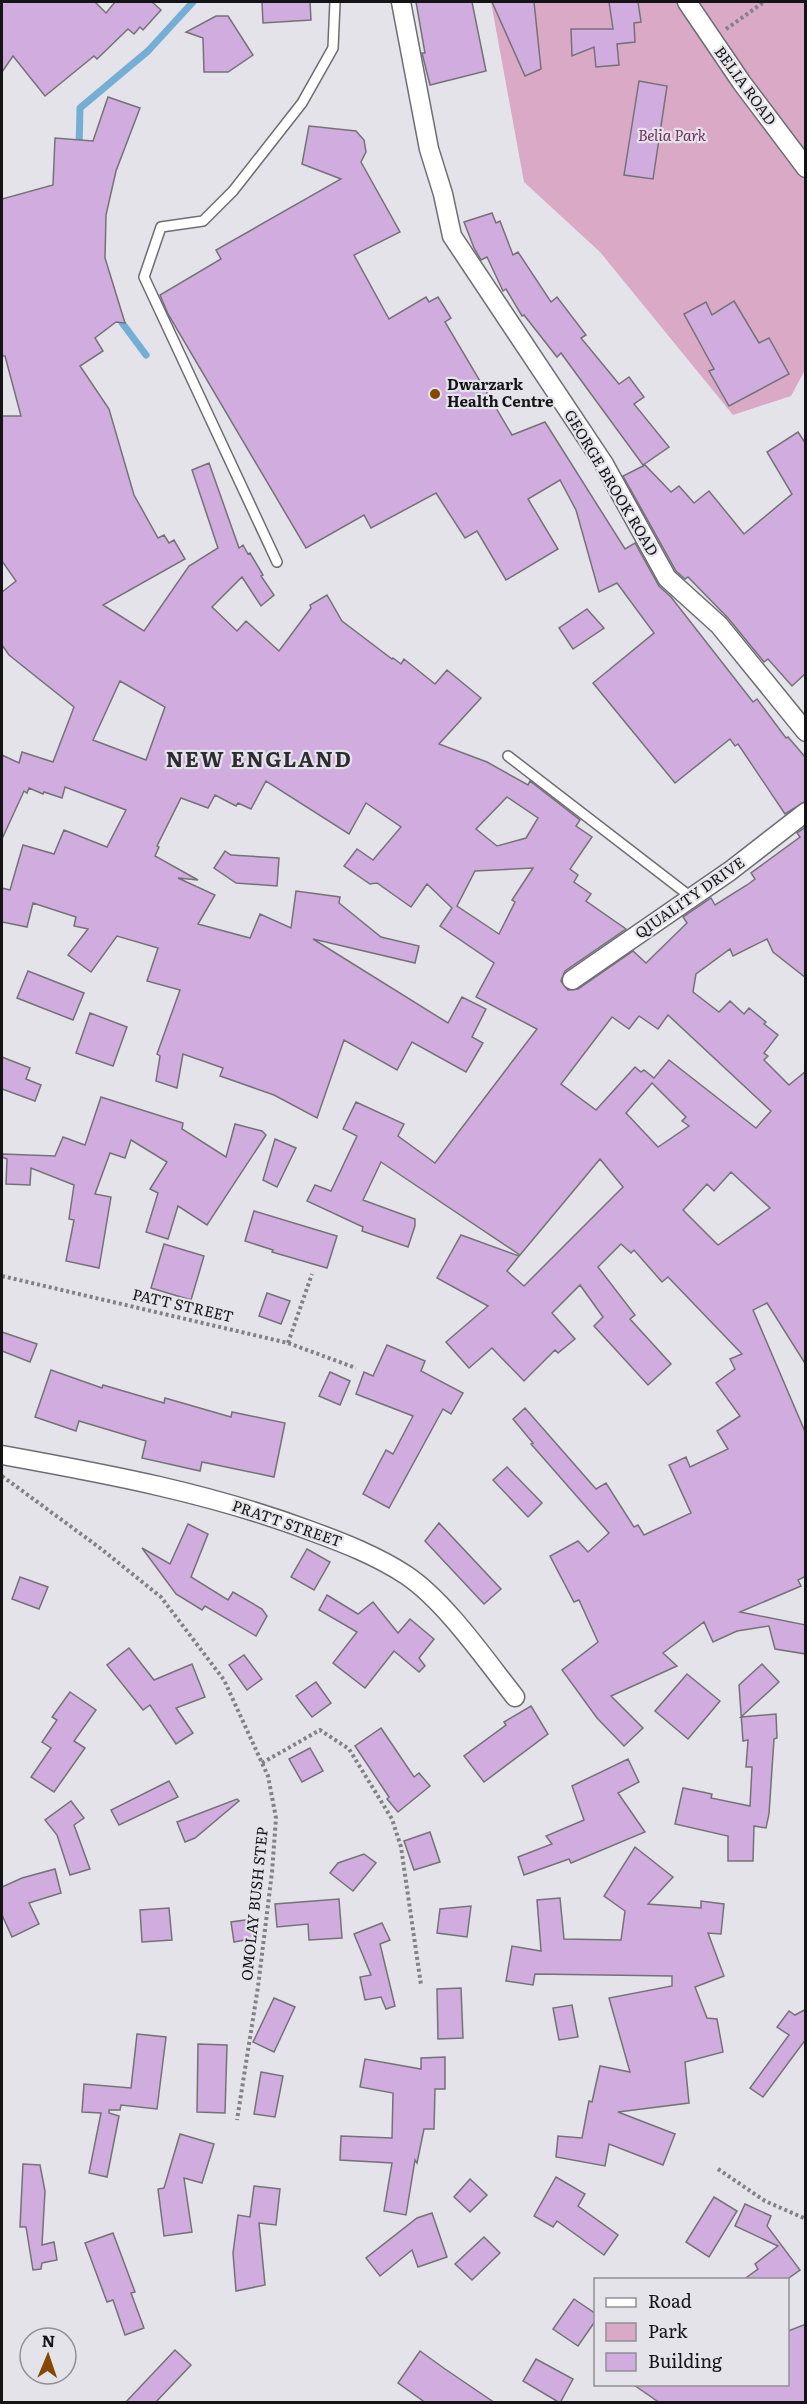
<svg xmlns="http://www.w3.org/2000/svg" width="807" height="2404" viewBox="0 0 807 2404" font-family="Literata,serif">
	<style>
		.green { fill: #d9a9c6 }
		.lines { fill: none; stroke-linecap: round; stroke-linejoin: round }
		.stream { stroke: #75aed4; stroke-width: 7 }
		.building { fill: #d0acdf; stroke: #757277; stroke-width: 1.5; fill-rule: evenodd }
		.lane-casing { stroke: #6d6d73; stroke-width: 12 }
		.street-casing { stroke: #6d6d73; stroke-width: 21 }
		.path { stroke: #828186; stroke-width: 4; stroke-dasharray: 3 3; stroke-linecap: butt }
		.lane { stroke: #fff; stroke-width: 9 }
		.street { stroke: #fff; stroke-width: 18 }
		.poi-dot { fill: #844803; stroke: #e4e3ea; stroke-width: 2 }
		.labels { text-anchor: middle; stroke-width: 4.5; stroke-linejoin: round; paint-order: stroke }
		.street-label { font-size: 15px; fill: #141416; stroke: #e4e3ea }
		.park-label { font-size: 15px; font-style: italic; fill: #702d5a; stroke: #e4e3ea }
		.poi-label { font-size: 15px; font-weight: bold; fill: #141416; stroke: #e4e3ea; text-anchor: start }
		.district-label { font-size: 21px; font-weight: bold; letter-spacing: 1.5px; fill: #2d2c31; stroke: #e4e3ea }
	</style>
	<rect width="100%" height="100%" fill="#e4e3ea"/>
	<path class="green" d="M491,2H805L806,368L791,396L733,415L600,252L524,182Z"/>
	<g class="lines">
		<g class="stream">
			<path d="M79,148L80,108L148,51L193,2"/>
			<path d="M117,316L146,355"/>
		</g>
	</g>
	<g class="building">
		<path d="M2,2H95L106,13L115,2H152L161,10L143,30L140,27L134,34L128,29L97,59L94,56L45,96L13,56L2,72Z"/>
		<path d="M262,2H310L311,20L263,23Z"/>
		<path d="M416,2H472L486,71L430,85L422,53H425Z"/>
		<path d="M492,2H534L541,69L525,76Z"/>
		<path d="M609,2H638L641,22L634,23L635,42L617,44L619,65L596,67L594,47L572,56L571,29H613Z"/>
		<path d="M216,16H228L253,55L228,72H204L203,38L186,32Z"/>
		<path d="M639,81L667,86L653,179L624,175Z"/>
		<path d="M108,97L140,108L116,171L106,215L105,258L125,323L116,322L95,338L103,351L80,366L109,409L134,495L158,538L164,535L169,543L174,540L185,559L103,605L144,631L189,566L218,548L192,470L209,463L239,548L243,545L248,554L250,553L263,575L261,576L274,595L261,606L242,577L212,607L237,631L246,621L279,651L311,608L310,605L327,595L342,621L392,659L393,658L401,664L404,659L435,684L447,670L481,698L439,744L487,762L528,785L530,781L580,820L576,826L592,837L570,869L578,875L574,882L591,894L586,901L626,929L565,971L561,981L568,990L578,989L633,951L646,963L687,923L683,917L711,898L715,905L747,885L755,879L751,873L800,837L797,833L806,827V978L773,952L767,939L733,956L730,949L696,974L693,992L719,1012L730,1001L744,1014L749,1008L766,1022L764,1024L778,1035L764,1053L768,1056L764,1060L789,1085L806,1071V1365L767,1303L753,1310L806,1434V1576L798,1580L801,1586L740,1612L806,1625V1654L775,1649L769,1626L737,1631L713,1642L704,1622L663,1653L677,1666L611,1696L643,1728L624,1746L597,1718L562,1670L598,1642L579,1600L574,1602L550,1556L578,1541L588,1552L609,1533L531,1444L533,1443L513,1419L525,1408L596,1489L606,1483L634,1527L638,1525L644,1535L691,1513L669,1465L686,1457L690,1467L728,1449L717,1431L740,1416L716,1383L735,1369L730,1359L742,1354L668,1277L662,1282L634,1250L631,1253L621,1244L598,1267L635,1315L630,1319L671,1364L648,1385L594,1326L603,1317L580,1285L552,1313L575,1339L558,1353L555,1350L524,1381L492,1348L469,1368L446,1342L488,1306L437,1278L461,1235L519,1256L507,1271L524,1286L623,1187L600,1159L520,1255L381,1162L363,1200L415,1219V1226L408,1247L362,1231L363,1227L307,1201L315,1185L331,1191L357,1136L343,1129L356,1102L404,1124L398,1136L435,1163L537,1029L476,997L494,963L440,926L452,908L427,884L411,907L377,883L370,884L344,866L357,849L373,860L401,827L366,803L349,834L266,781L251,809L238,803L236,806L215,795L208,808L181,798L157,846L159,847L155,856L198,880L178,878L215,895L198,924L250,938L260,914L291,928L296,891L340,897L339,903L381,937L419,946L415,963L313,939L448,1023L462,997L486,1009L472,1037L483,1043L466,1072L412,1042L397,1070L344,1040L317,1118L274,1095L220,1076L223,1068L183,1054L177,1088L156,1081L160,1056L157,1054L180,990L147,981L158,948L117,936L91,972L68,955L88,929L74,926L76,917L33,903L27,927L2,922V888L10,890L23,845L54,854L64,830L107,847L126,810L65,787L62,798L44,792L43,794L29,788L27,793L24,791L2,839V755L19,763L22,752L53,762L74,707L9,655L2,645V592L16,581L2,561V416H21L5,356H2V199L53,185L55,138L93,141ZM120,681L165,707L146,760L93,740ZM507,797L538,818L526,838L497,846L476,829ZM533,868L512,900L515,902L499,934L457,906L475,871ZM668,1015L771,1111L756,1128L669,1060L654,1078L644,1070L641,1072L635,1067L596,1110L561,1084L612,1017L629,1029L639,1016L658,1029ZM652,1083L686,1117L682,1121L689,1126L658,1147L626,1113ZM731,1172L770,1208L718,1245L683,1210L707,1184L714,1191Z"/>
		<path d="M309,126L356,131L364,140L366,152L361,162L400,232L354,255L389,319L426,297L429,302L438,297L451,318L445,322L512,435L545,422L625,549L635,543L659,586L671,597L753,702L757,699L786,738L788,737L806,758V801L785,814L738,744L735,746L730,739L675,783L593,683L654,633L617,583L599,592L576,510L560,480L528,499L558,549L506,580L477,531L465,538L436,493L371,528L364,515L306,548L168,314L160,295L221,259L216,250L341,179L302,164Z"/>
		<path d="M492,213L496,223L500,221L513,255L518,252L551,302L557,297L586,335L581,338L619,384L629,377L644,397L634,404L669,447L643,465L561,353L557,357L524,315L522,316L506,289L503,291L487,257L481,260L474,248L464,222Z"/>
		<path d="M734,301L759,343L769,338L789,374L729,406L709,371L714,369L684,314L706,302L712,315Z"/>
		<path d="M798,432L806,444V673L792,686L768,659L764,662L728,618L688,577L685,579L676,571L623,476L645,465L671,492L679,486L694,503L709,491L744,534L792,494L767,452Z"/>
		<path d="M587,609L604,628L573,649L559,628Z"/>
		<path d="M225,851L231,855L279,858L277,886L236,883L214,868Z"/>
		<path d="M28,971L84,993L73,1020L17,998Z"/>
		<path d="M90,1013L127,1027L113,1066L76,1053Z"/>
		<path d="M2,1057L30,1068L26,1079L41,1085L35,1101L2,1089Z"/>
		<path d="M101,1097L183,1123L182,1129L226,1157L235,1124L262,1131L266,1135L207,1225L178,1206L168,1239L146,1232L158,1193L150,1189L167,1162L131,1140L125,1158L110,1153L95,1194L111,1197L99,1268L66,1261L74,1220L69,1219L74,1185L31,1168L30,1185L6,1184L7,1159L2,1157L3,1154L55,1156L63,1137L85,1145Z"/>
		<path d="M275,1139L296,1148L277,1187L263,1180Z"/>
		<path d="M254,1211L337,1236L327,1268L272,1252L273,1250L245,1241Z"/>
		<path d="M164,1244L204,1256L191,1300L151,1288Z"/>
		<path d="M267,1293L290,1301L281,1324L259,1316Z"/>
		<path d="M2,1332L37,1344L30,1362L2,1351Z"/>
		<path d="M387,1345L425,1361L421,1371L463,1393L451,1414L443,1409L389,1508L363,1494L386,1450L393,1454L413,1416L356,1394L364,1372L373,1376Z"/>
		<path d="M51,1370L102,1388L103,1385L164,1403L165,1398L231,1417L232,1412L285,1423L274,1477L202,1462L200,1471L142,1458L146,1441L79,1421L76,1431L35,1417Z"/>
		<path d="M330,1372L350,1381L340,1405L319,1396Z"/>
		<path d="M507,1467L542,1503L528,1517L493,1480Z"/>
		<path d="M439,1523L501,1589L484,1604L425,1541Z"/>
		<path d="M188,1524L208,1534L191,1577L228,1600L233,1592L262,1609L267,1616L256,1636L205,1606L202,1610L176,1594L142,1548L170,1564Z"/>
		<path d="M307,1549L330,1562L314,1590L291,1577Z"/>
		<path d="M20,1577L48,1587L39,1609L12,1599Z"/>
		<path d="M327,1595L358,1614L373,1602L398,1633L410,1619L434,1639L419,1658L425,1666L419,1672L394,1651L365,1688L333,1663L357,1632L319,1610Z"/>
		<path d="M129,1648L154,1680L192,1664L205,1697L176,1708L193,1733L176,1744L150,1705L143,1710L107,1665Z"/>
		<path d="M244,1655L262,1679L247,1690L229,1665Z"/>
		<path d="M762,1664L779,1682L741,1717L776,1714L777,1738L774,1739L769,1814L766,1828L754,1826L753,1861H728V1836L675,1824L683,1788L712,1794L711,1798L750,1806L752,1767H746L748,1740L743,1741L739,1685Z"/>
		<path d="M687,1674L720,1701L688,1739L655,1711Z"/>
		<path d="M316,1682L331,1703L312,1717L296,1696Z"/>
		<path d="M70,1692L96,1710L74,1741L85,1748L54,1792L31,1777L51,1748L42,1742L57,1720L52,1717Z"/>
		<path d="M531,1706L548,1734L484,1782L464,1756L506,1725L504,1722Z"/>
		<path d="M381,1728L414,1777L419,1773L430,1786L398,1812L387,1799L389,1797L355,1746Z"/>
		<path d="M310,1748L323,1771L302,1782L289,1759Z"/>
		<path d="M628,1759L639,1782L618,1793L645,1832L571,1863L569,1859L524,1875L518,1857L552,1844L546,1836L584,1820L572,1786Z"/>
		<path d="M169,1781L178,1797L119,1825L111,1810Z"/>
		<path d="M237,1799L239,1801L195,1838L185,1842L177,1822Z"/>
		<path d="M71,1801L84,1818L74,1825L90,1869L70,1875L57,1835L45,1820Z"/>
		<path d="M430,1832L440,1862L414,1870L404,1841Z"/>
		<path d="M635,1847L673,1877L648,1904L701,1908V1901L724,1904L721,1934L708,1933L724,1976L695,1987L707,2018L717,2019L723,2052L685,2062L689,2103L618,2112L675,2134L663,2165L609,2144L605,2166L556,2157L558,2136L582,2138L589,2101L592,2102L600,2066L630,2072L609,1998L672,1986V1976L535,1974L533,1985L506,1981L512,1946L541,1951L537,1900L560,1898L564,1939L621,1940L625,1911L604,1896Z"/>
		<path d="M364,1854L376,1863L353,1891L330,1873L338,1863Z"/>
		<path d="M55,1869L61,1893L29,1903L39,1924L12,1937L2,1915V1887L22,1878Z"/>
		<path d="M339,1899L342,1938L309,1940L308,1924L277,1927L275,1904Z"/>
		<path d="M471,1906L467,1937L437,1933L440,1909Z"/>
		<path d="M169,1908L172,1940L142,1942L140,1910Z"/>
		<path d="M252,1919L255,1938L234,1942L231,1922Z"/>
		<path d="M382,1923L390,1940L380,1944L395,2006L386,2009L381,1997L365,2000L360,1977L371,1975L354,1934Z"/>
		<path d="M461,1988L463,2038L438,2039L437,1989Z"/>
		<path d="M274,1998L295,2007L274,2052L253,2042Z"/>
		<path d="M572,2005L578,2037L559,2040L553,2008Z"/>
		<path d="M806,2009V2039L763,2097L750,2088L789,2035L777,2027L789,2011L795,2015Z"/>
		<path d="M137,2034L166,2037L157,2109L121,2105L120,2110H109V2113L119,2116L107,2177L89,2173L101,2113L82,2112L84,2084L131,2088Z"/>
		<path d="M198,2044L227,2045L225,2113L197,2112Z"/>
		<path d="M445,2057V2089H435L434,2129H424L417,2163L415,2160L406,2215L384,2211L392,2163L340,2160L341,2136L392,2138L393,2093L360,2087L365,2059L421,2069V2058Z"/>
		<path d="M261,2072L283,2076L275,2117L254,2114Z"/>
		<path d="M180,2134L214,2144L202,2183L184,2178L192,2232L164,2236L158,2189L164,2188Z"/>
		<path d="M23,2164L40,2165L45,2191L42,2245L54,2242L57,2260L42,2263L41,2269L33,2270L26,2227H20Z"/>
		<path d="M556,2177L585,2194L578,2206L618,2235L604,2255L557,2221L553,2227L534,2216Z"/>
		<path d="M470,2179L487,2195L470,2212L454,2197Z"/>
		<path d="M254,2186L280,2189L276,2225L259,2223L265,2285L236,2291L233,2253L238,2215L250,2217Z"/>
		<path d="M714,2197L737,2211L709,2257L686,2242Z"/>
		<path d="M745,2204L771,2216L767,2226L800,2270L786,2280H743L758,2269L755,2264L778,2246L735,2226Z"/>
		<path d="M432,2213L447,2257L418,2267L412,2250L380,2276L366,2258L417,2218Z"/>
		<path d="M113,2233L135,2292L131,2293L144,2328L125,2335L113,2300L107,2302L85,2243Z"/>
		<path d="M484,2237L500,2253L472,2280L455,2264Z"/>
		<path d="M574,2299L596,2314V2320L578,2346L553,2329Z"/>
		<path d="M806,2324V2403H660L634,2385H788V2331Z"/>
		<path d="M175,2350L191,2365L155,2403H125Z"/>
		<path d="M420,2351L445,2369L495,2403H426L398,2383Z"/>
		<path d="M536,2359L573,2379L560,2403L523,2381Z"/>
	</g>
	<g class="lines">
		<g class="lane-casing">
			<g id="lane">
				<path d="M277,562L144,277L161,227L203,221L233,191L302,103L333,48L335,2"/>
				<path d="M508,756L691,897"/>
			</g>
		</g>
		<g class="street-casing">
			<g id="street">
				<path d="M401,2L429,149L443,194L452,236L604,464L667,578L719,625L806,732"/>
				<path d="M687,2L742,83L806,168"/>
				<path d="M572,980L730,871L806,812"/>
				<path d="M2,1455C107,1474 210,1493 311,1531C344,1543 377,1556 406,1575C445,1601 485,1659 515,1697"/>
			</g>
		</g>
		<g class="path">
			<path d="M726,29L764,2"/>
			<path d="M2,1276L288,1343L356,1368"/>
			<path d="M288,1343L312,1274"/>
			<path d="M2,1476L100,1548L161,1597L224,1680L268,1776L276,1818L272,1872L258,1987L237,2120"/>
			<path d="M262,1763L320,1730L349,1749L392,1819L401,1847L421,1985"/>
			<path d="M718,2169L765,2201L806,2219"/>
		</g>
		<use href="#lane" class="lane"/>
		<use href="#street" class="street"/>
	</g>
	<circle class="poi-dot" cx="435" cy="394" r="6"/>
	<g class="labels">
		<g class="street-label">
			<text transform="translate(745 86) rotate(54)" y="5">BELIA ROAD</text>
			<text transform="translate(611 483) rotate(59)" y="5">GEORGE BROOK ROAD</text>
			<text transform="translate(690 898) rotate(-35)" y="5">QIUALITY DRIVE</text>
			<text transform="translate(183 1306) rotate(13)" y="5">PATT STREET</text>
			<text transform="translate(287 1524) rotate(19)" y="5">PRATT STREET</text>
			<text transform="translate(255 1904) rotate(-84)" y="5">OMOLAY BUSH STEP</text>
		</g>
		<g class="park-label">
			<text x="672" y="141">Belia Park</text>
		</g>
		<g class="poi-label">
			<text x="447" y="390">Dwarzark<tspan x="447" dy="17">Health Centre</tspan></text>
		</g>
		<g class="district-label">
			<text x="259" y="767">NEW ENGLAND</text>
		</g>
	</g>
	<rect width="807" height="2404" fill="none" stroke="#141416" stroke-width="6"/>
	<rect x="594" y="2278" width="195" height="108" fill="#e4e3ea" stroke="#919095" stroke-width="1.5"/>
	<rect x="606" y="2298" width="30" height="9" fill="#ffffff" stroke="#919095" stroke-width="1.5"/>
	<text x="648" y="2308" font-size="18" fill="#141416">Road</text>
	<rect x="606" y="2323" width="30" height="18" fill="#d9a9c6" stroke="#919095" stroke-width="1.5"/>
	<text x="648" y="2338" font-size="18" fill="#141416">Park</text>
	<rect x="606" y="2353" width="30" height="18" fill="#d0acdf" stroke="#919095" stroke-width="1.5"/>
	<text x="648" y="2368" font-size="18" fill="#141416">Building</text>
	<g transform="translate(48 2356) rotate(2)"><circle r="28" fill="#e4e3ea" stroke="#919095" stroke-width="1.5"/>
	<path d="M0-4.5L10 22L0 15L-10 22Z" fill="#844803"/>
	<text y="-9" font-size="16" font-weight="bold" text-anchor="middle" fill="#141416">N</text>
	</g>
</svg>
